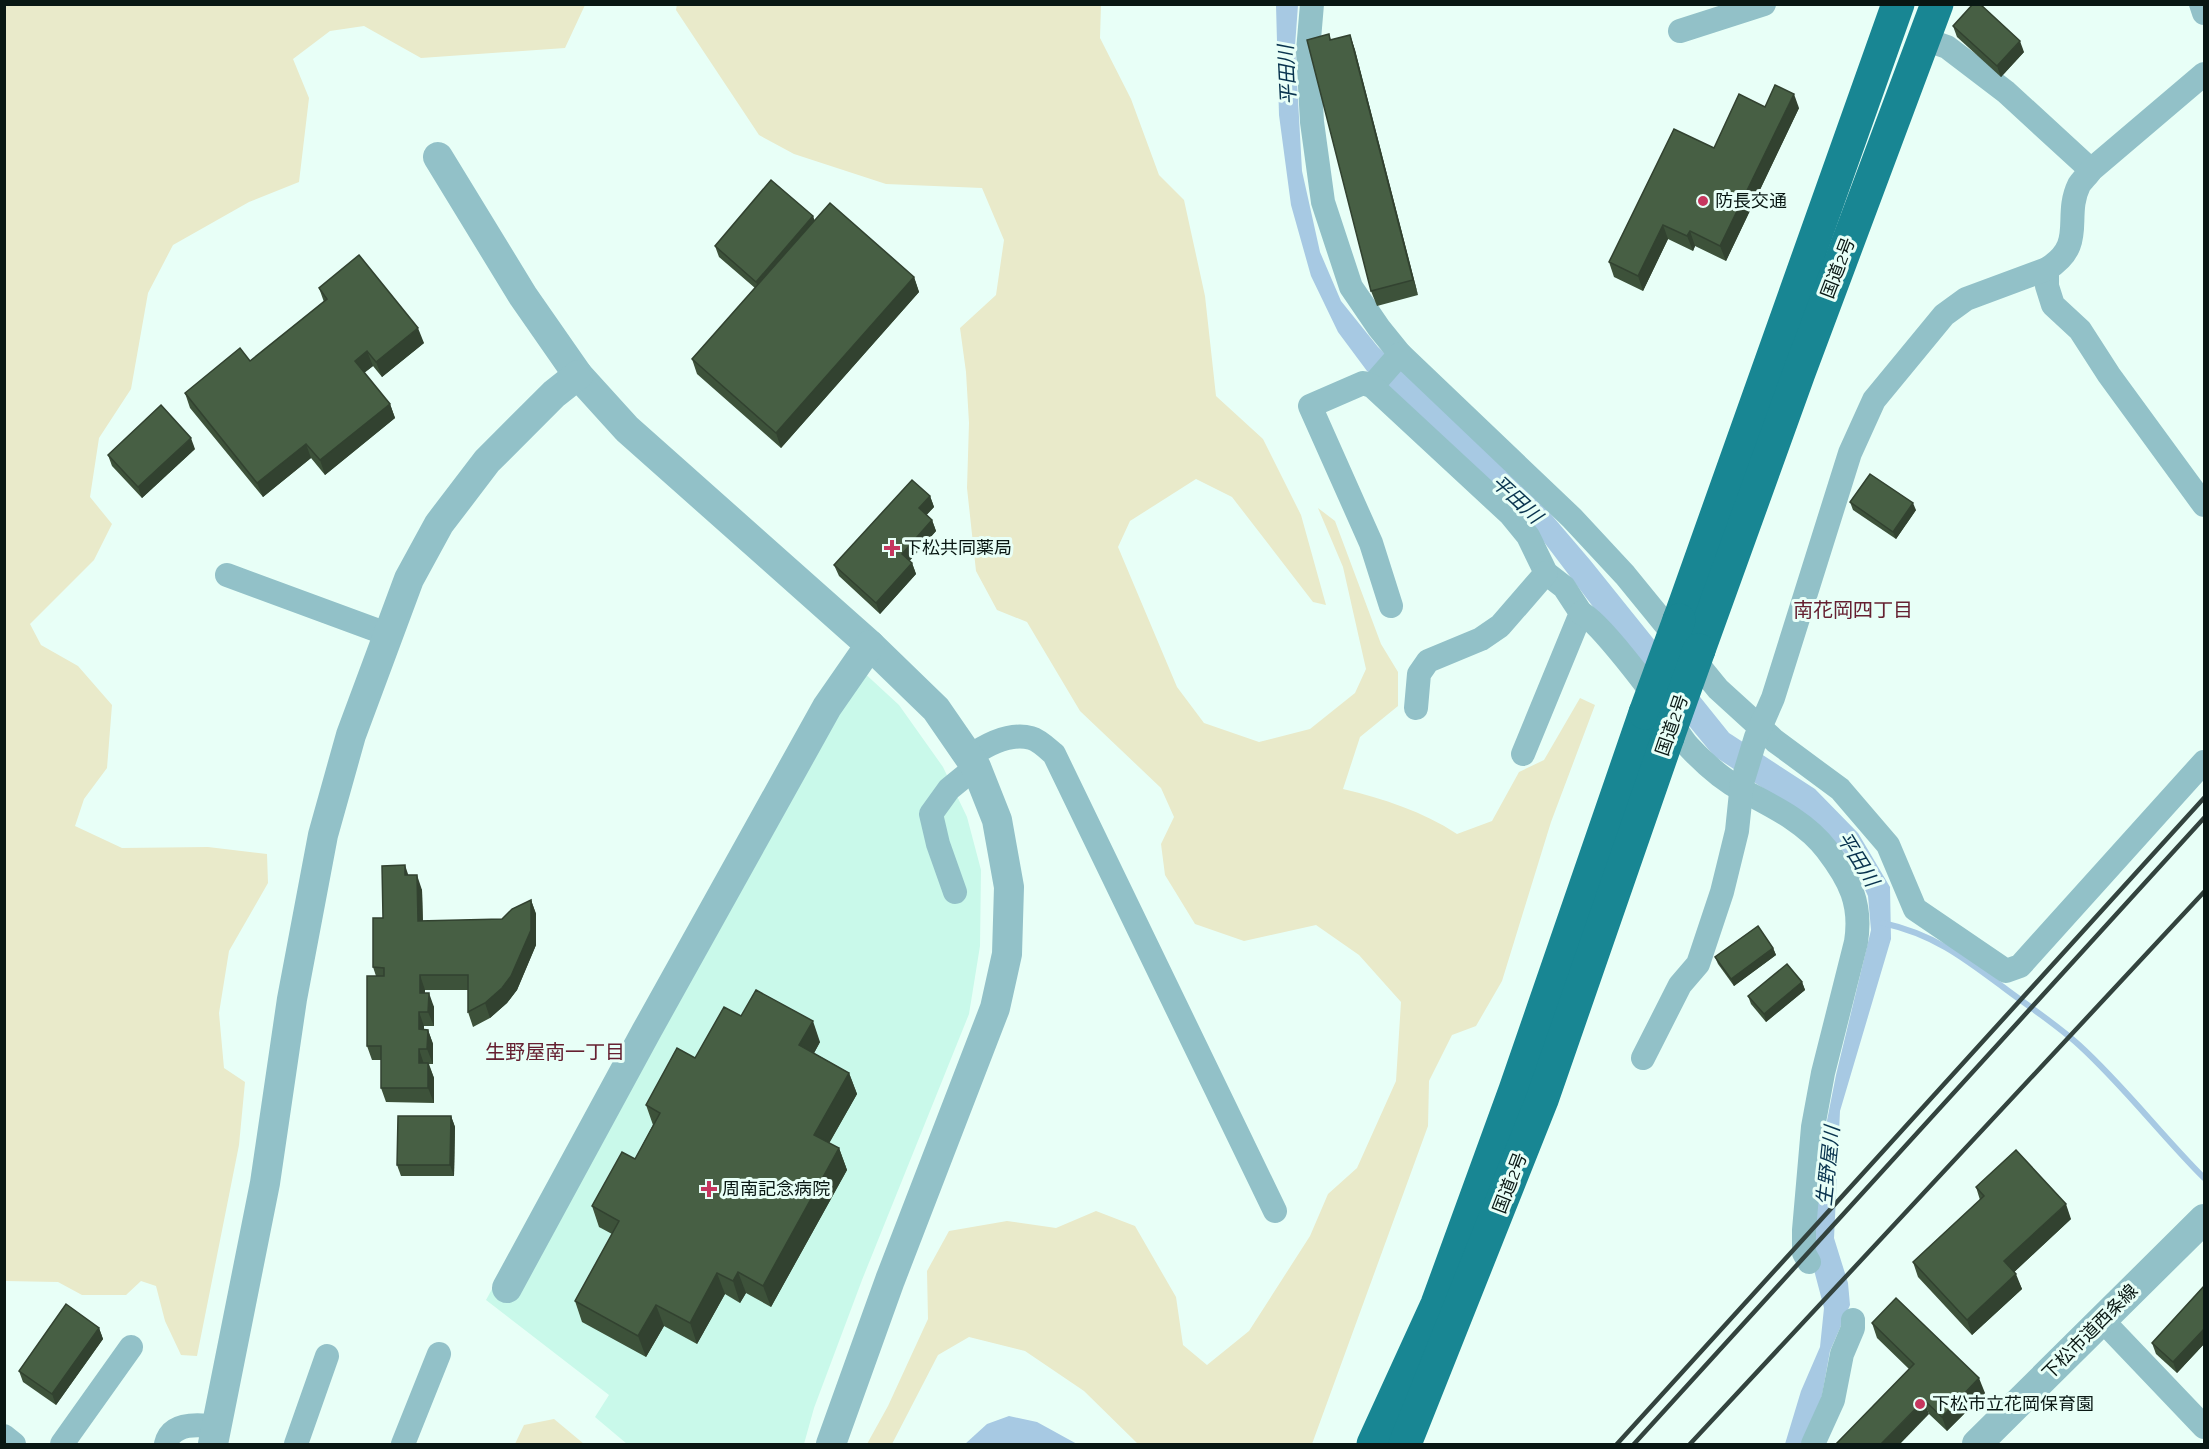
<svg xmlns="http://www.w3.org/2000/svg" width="2209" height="1449" viewBox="0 0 2209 1449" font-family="Raleway,'Noto Sans JP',sans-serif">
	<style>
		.built { fill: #c9f9ea }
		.green { fill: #e9eaca }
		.water { fill: #a7c9e3 }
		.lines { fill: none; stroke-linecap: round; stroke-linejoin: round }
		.stream { stroke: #a7c9e3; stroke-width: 6 }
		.minor { stroke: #92c1c8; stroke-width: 24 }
		.tertiary { stroke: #92c1c8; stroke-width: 30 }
		.trunk { stroke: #188693; stroke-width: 33 }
		.rail { stroke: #33433e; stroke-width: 4.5 }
		.trunk-bridge { stroke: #188693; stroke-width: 33 }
		.wall { fill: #3d523a }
		.shaded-wall { fill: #324230 }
		.building { fill: #475f44; stroke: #324230; stroke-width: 1.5 }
		.poi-dot { fill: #c6375f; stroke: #e8fff7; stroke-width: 2 }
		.labels { text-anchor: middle; stroke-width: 6; stroke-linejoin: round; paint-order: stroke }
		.poi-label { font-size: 18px; fill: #091713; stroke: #e8fff7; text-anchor: start }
		.street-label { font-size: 18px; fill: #091713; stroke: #e8fff7 }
		.water-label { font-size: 20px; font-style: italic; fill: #08334e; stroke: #e8fff7 }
		.neighbourhood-label { font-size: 20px; fill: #652031; stroke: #e8fff7 }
	</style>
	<rect width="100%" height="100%" fill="#e8fff7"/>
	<path class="built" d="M847,657L899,705L943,767L967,817L981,870L980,946L969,1014L862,1280L814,1408L804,1444H627L595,1417L609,1395L486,1300L660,983Z"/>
	<g class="green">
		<path d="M677,4L1101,5L1100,38L1131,99L1159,175L1184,200L1205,296L1216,396L1263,439L1301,515L1326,605L1313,602L1232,497L1196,479L1130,521L1118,547L1177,687L1204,723L1259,742L1310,729L1355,693L1366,669L1343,567L1318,508L1335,521L1381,644L1398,672V706L1360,737L1343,789C1384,799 1422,811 1457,834L1492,821L1519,772L1544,760L1580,698L1595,705L1551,822L1502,981L1476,1026L1452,1035L1429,1081L1428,1126L1312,1444H1138L1084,1391L1025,1351L969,1337L938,1355L892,1444H867L888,1406L928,1319L927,1271L949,1231L1007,1221L1056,1228L1096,1211L1135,1226L1176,1297L1183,1345L1207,1365L1249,1331L1310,1236L1328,1194L1357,1168L1396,1081L1401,1002L1359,955L1316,925L1244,941L1195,924L1165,875L1161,844L1174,817L1161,788L1080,711L1027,622L997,610L976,571L967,488L969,423L966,372L960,328L996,295L1004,240L982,188L886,184L794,154L759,135L676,10Z"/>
		<path d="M4,5H585L565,48L421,58L364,26L330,31L293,59L309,98L299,182L249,202L173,245L148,293L131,389L99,438L90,497L112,524L94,560L30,624L41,645L78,666L112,705L107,768L84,799L75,826L122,848L208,847L267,854L268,883L229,951L219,1013L224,1068L245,1082L239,1145L197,1356L181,1355L165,1321L156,1286L141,1281L126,1295H82L58,1282L5,1281Z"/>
		<path d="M554,1419L584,1444H515L524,1425Z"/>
	</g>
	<g class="water">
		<path d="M1276,5H1298L1295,46L1302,171L1320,252L1341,301L1378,347L1519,477L1590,560L1729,733L1815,789L1858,833L1890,887L1891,939L1840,1111L1834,1238L1848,1283L1850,1305L1830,1351L1821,1401L1802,1444H1785L1801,1391L1820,1347L1824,1308L1814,1270L1818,1166L1836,1075L1871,930L1868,896L1850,858L1807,817L1714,756L1619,641L1528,521L1367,371L1338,332L1311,276L1291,205L1279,115Z"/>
		<path d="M1009,1416L1037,1422L1077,1444H965L987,1424Z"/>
	</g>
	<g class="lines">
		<path class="stream" d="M1883,923C1933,934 1963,957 2003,987C2028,1006 2056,1024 2079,1045C2124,1086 2161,1135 2204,1178"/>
		<g class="minor">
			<path d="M1312,4L1308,51L1312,122L1323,202L1351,287L1379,328L1400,354L1572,518L1625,575L1718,689L1775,741L1840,789L1888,845L1915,909L2006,971L2020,966L2204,762"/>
			<path d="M2201,4L2204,13"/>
			<path d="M1680,31L1764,4"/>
			<path d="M1924,39L1947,47L2006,92L2091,170"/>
			<path d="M2047,269V286L2053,305L2080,330L2109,375L2204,505"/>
			<path d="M1372,386L1400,354"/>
			<path d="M227,575L387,634"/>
			<path d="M1391,606L1371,543L1310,406L1363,383L1372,386L1510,514L1528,536L1546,573L1564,587L1581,613L1523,754"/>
			<path d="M1581,613C1599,621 1653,693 1666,713C1674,724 1680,738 1689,747C1704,763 1723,780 1742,790C1772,806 1806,822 1827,850C1850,880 1862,904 1856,942L1823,1073L1813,1127L1804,1230V1253L1809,1262"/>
			<path d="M1416,708L1419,674L1428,661L1481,639L1500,626L1546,573"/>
			<path d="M969,757C986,745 1009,732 1031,738C1039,740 1048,749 1054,754L1275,1211"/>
			<path d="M955,892L938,844L931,814L949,789L976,767"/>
			<path d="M1643,1058L1680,985L1698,964L1722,892L1737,831L1742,783L1756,737L1773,698L1850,453L1874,400L1944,315L1966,299L2047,269C2087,244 2063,218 2079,185C2082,180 2088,175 2091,170L2204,74"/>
			<path d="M2102,1320L2204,1427"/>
			<path d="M4,1436L14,1444"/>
			<path d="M62,1444L131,1347"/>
			<path d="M166,1444C171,1422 199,1424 217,1427"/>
			<path d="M296,1444L327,1356"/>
			<path d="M403,1444L439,1354"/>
			<path d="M1813,1444L1833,1400L1842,1354L1853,1328V1320"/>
		</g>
		<g class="tertiary">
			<path d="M438,157L523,296L578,375L627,429L870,645L936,709L976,767L997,820L1009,887L1007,954L995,1008L890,1280L831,1444"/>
			<path d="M507,1288L646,1032L827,707L870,645"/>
			<path d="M213,1444L265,1183L292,999L323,835L351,735L409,579L439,524L487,461L554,394L578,375"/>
			<path d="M1977,1444L2204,1219"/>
		</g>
		<g class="trunk">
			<path d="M1679,620L1898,4"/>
			<path d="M1699,650L1799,373L1937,4"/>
			<path d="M1373,1444L1437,1304L1515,1090L1645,713"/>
			<path d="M1405,1444L1542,1100L1668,737"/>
		</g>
		<g class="rail">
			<path d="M1617,1444L2204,798"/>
			<path d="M1634,1444L2204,818"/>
			<path d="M1690,1444L2204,892"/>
		</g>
		<g class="trunk-bridge">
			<path d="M1645,713L1679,620"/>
			<path d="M1668,737L1699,650"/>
		</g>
	</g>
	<g class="wall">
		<path d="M1953,26L2024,52L2001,77L1957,37Z"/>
		<path d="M1329,34L1331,40L1350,35L1355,50L1418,295L1377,306L1371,291Z"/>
		<path d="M1765,107L1799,108L1726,261L1695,246L1693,251L1668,239L1643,291L1614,277L1609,262Z"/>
		<path d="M813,216L814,221L914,277L919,292L781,448L697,374L692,359L755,288L719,257L715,246Z"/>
		<path d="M319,288L424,343L382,377L373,366L364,373L390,404L395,418L325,475L311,458L263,497L190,408L185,393L250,361L324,302Z"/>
		<path d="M195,449L142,498L112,466L108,455Z"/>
		<path d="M930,496L934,507L926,515L932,520L936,531L909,561L912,563L916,574L880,614L839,576L834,565Z"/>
		<path d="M1850,502L1916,510L1896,539L1853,510Z"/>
		<path d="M408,875L422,890L423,921L502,919L531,900L536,914V945L517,990L507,1003L490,1018L473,1027L468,1012V990H425V993L434,1007V1026H424V1030H428L433,1044V1064H429L434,1078V1103L386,1102L381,1088V1060H372L367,1046L376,976L373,967L383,918Z"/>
		<path d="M1773,948L1776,955L1734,986L1718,964L1715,957Z"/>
		<path d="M1802,982L1805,990L1766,1022L1751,1004L1748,996Z"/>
		<path d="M741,1016L820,1042L814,1053L849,1073L857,1094L829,1143L839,1148L847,1170L771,1307L746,1293L740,1303L725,1294L697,1344L664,1326L646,1357L582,1322L575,1301L612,1234L599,1227L592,1206L635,1159L653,1125L646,1105Z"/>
		<path d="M451,1116L455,1127L454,1176H401L397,1165Z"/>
		<path d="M1976,1187L2071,1219L2014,1272L2022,1289L1972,1335L1918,1277L1913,1262L1980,1200Z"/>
		<path d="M2205,1285V1343L2177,1373L2156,1354L2152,1343Z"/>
		<path d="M1872,1323L1985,1393L1947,1431L1929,1414L1909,1369L1877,1338Z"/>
		<path d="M99,1328L103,1339L56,1405L23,1382L19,1371Z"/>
	</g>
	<g class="shaded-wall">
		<path d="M1350,35L1355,50L1418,295L1413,280Z"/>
		<path d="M2020,41L2024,52L2001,77L1997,66Z"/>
		<path d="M1794,94L1799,108L1726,261L1720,246Z"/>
		<path d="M813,216L817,227L760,293L756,282Z"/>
		<path d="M1663,225L1668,239L1643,291L1638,276Z"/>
		<path d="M1690,231L1695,246L1693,251L1687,236Z"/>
		<path d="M914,277L919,292L781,448L776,433Z"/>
		<path d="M418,328L424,343L382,377L376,362Z"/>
		<path d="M367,351L373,366L360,376L355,361Z"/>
		<path d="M390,404L395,418L325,475L320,460Z"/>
		<path d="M191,438L195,449L142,498L138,487Z"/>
		<path d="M306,444L311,458L263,497L257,483Z"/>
		<path d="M930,496L934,507L923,519L919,508Z"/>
		<path d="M1913,503L1916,510L1896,539L1893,532Z"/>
		<path d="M932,520L936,531L906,565L902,554Z"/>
		<path d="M912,563L916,574L880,614L876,603Z"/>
		<path d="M405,865L410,880L405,875Z"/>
		<path d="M417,875L422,890L423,936L418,921Z"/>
		<path d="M531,900L536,914V945L517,990L507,1003L490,1018L485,1003Z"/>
		<path d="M1773,948L1776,955L1734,986L1731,979Z"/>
		<path d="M420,975L425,990V1007L420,993Z"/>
		<path d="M1802,982L1805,990L1766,1022L1764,1014Z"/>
		<path d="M429,993L434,1007V1026L428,1012Z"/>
		<path d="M419,1012L424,1026V1044L419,1029Z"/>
		<path d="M813,1021L820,1042L807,1066L799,1045Z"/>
		<path d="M428,1030L433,1044V1064L427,1049Z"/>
		<path d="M419,1049L424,1064L419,1063Z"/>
		<path d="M428,1063L434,1078V1103L428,1088Z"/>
		<path d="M849,1073L857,1094L822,1156L814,1135Z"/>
		<path d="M451,1116L455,1127L454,1176L450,1165Z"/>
		<path d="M839,1148L847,1170L771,1307L763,1286Z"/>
		<path d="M2066,1204L2071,1219L2010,1276L2004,1261Z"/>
		<path d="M738,1272L746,1293L740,1303L733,1281Z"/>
		<path d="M717,1273L725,1294L697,1344L690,1323Z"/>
		<path d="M2016,1274L2022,1289L1972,1335L1967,1320Z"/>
		<path d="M656,1305L664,1326L646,1357L638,1336Z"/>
		<path d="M99,1328L103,1339L56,1405L52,1394Z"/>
		<path d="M2205,1328V1343L2177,1373L2173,1362Z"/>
		<path d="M1979,1378L1985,1393L1947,1431L1942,1417Z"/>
		<path d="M1924,1400L1929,1414L1900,1444H1881Z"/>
	</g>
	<g class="building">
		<path d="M1973,4H1980L2020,41L1997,66L1953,26Z"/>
		<path d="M1329,34L1330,40L1350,35L1413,280L1371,291L1307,40Z"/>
		<path d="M1775,85L1794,94L1720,246L1690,231L1687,236L1663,225L1638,276L1609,262L1674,129L1714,148L1739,94L1765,107Z"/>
		<path d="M771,180L813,216L756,282L715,246Z"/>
		<path d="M830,203L914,277L776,433L692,359Z"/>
		<path d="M359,255L418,328L376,362L367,351L355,361L390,404L320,460L306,444L257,483L185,393L240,348L250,361L327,299L319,288Z"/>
		<path d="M161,405L191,438L138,487L108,455Z"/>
		<path d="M1870,474L1913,503L1893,532L1850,502Z"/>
		<path d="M912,480L930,496L919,508L932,520L902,554L912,563L876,603L834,565Z"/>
		<path d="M405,865V875H417L418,921L502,919L512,909L531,900V930L511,976L502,988L485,1003L468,1012V975H420V993H429L428,1012H419V1029L428,1030L427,1049H419V1063H428V1088H381V1046H367V976H384V968L373,967V918H383L382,866Z"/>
		<path d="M1758,926L1773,948L1731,979L1715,957Z"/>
		<path d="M1787,964L1802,982L1764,1014L1748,996Z"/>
		<path d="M756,990L813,1021L799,1045L849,1073L814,1135L839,1148L763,1286L738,1272L733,1281L717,1273L690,1323L656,1305L638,1336L575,1301L619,1221L592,1206L622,1152L635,1159L660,1113L646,1105L677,1048L695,1058L724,1007L741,1016Z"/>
		<path d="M398,1116H451L450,1165H397Z"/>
		<path d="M2016,1150L2066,1204L2004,1261L2016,1274L1967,1320L1913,1262L1984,1196L1976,1187Z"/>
		<path d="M2205,1285V1328L2173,1362L2152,1343Z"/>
		<path d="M1896,1298L1979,1378L1942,1417L1924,1400L1881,1444H1836L1914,1364L1872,1323Z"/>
		<path d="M66,1304L99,1328L52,1394L19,1371Z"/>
	</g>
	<g class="poi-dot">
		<circle cx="1703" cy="201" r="6"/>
		<path d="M889 539h6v6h6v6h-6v6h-6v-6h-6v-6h6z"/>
		<path d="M706 1180h6v6h6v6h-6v6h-6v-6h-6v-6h6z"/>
		<circle cx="1920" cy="1404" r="6"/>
	</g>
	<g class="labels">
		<g class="poi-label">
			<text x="1715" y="207">防長交通</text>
			<text x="904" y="554">下松共同薬局</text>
			<text x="722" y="1195">周南記念病院</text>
			<text x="1932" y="1410">下松市立花岡保育園</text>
		</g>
		<g class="street-label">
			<text transform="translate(1838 268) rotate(-69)" y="6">国道2号</text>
			<text transform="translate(1672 725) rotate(-71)" y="6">国道2号</text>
			<text transform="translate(1510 1183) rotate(-69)" y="6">国道2号</text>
			<text transform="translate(2090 1332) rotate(-45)" y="6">下松市道西条線</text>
		</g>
		<g class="water-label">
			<text transform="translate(1287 75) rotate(-93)" y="7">平田川</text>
			<text transform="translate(1517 499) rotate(43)" y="7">平田川</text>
			<text transform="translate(1858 859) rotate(58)" y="7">平田川</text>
			<text transform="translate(1828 1166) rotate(-84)" y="7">生野屋川</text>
		</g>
		<g class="neighbourhood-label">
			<text x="1853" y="617">南花岡四丁目</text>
			<text x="555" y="1059">生野屋南一丁目</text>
		</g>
	</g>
	<rect width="2209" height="1449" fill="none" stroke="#091713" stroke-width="12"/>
</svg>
